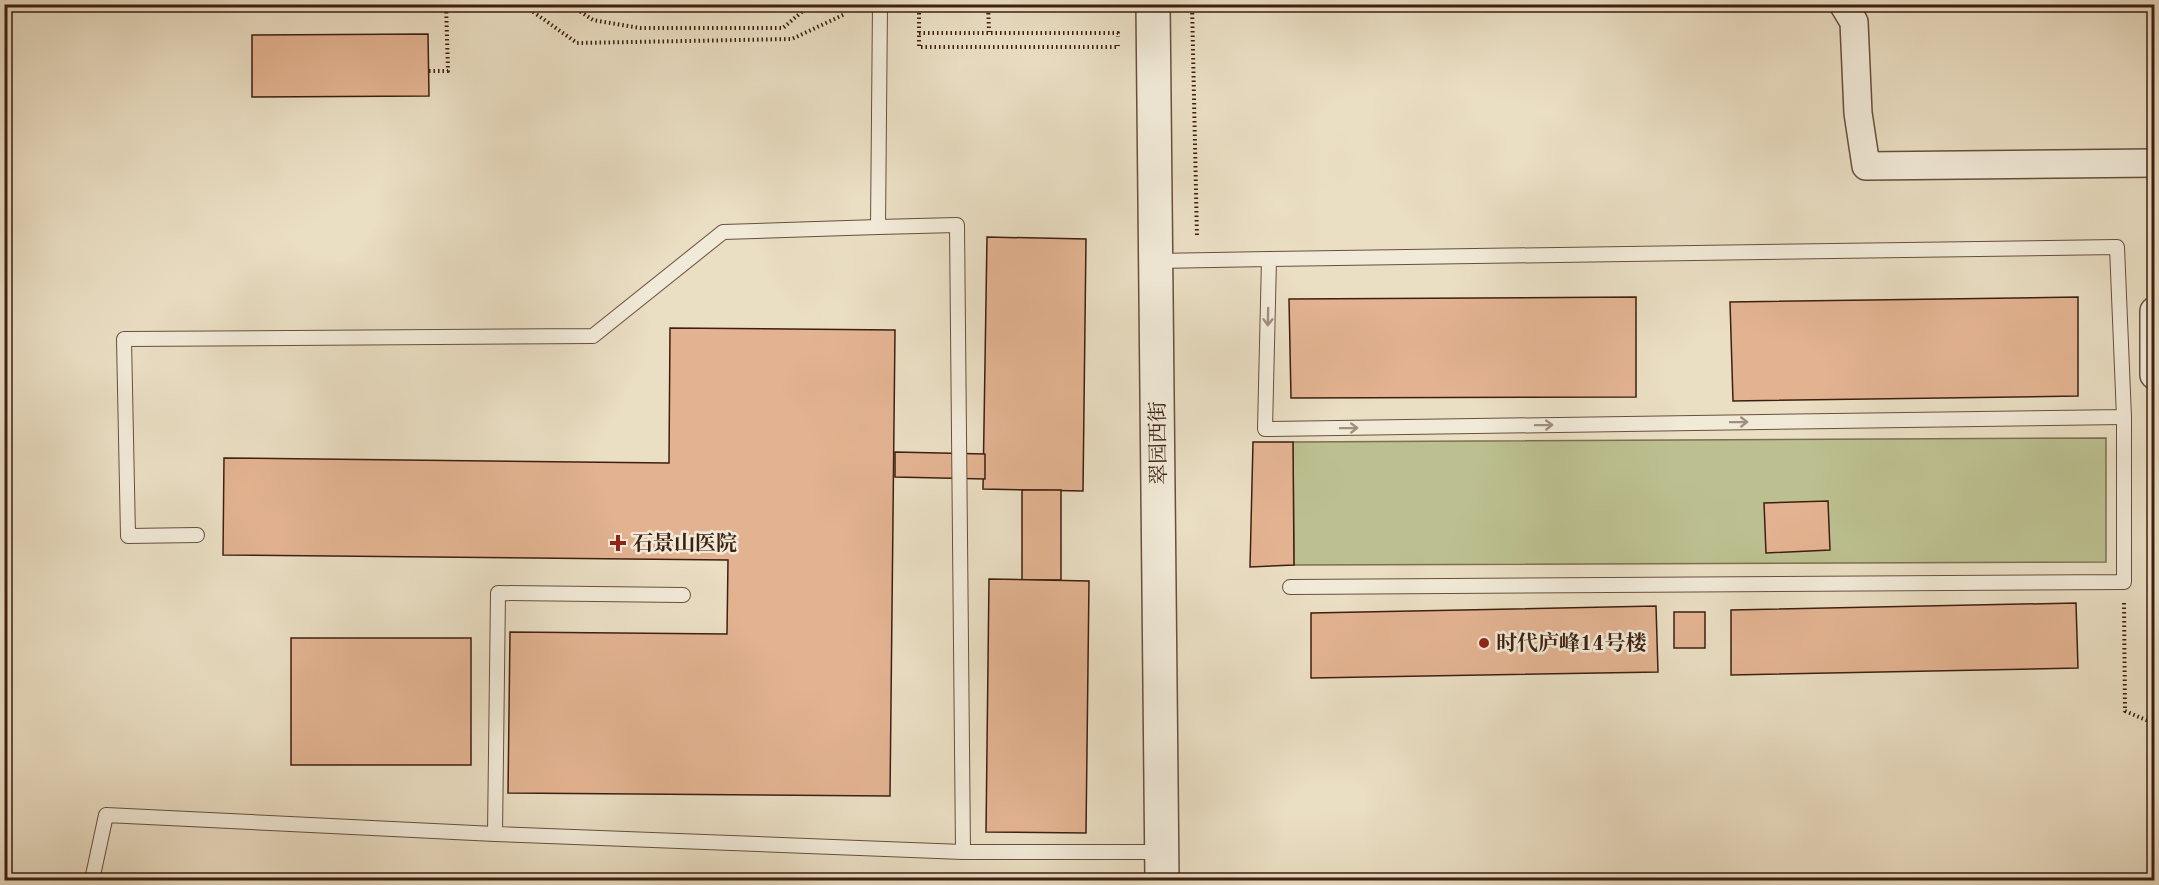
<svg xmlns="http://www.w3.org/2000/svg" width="2159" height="885" viewBox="0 0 2159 885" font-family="'Old Standard TT','Noto Serif SC',serif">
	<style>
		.green { fill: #bcc090; stroke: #7d7050; stroke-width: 1.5 }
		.building { fill: #e3b391; stroke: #3e1f11; stroke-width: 1.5 }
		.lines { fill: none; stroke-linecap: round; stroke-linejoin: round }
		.service-casing { stroke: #694f3e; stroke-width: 16 }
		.minor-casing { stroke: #694f3e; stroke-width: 30 }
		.tertiary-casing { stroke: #694f3e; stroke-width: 36 }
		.path { stroke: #3e1f11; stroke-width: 4; stroke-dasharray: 1.5 3; stroke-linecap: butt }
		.service { stroke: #f1ead8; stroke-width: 14 }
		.minor { stroke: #f1ead8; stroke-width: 27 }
		.tertiary { stroke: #f1ead8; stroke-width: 33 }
		.oneway { stroke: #a08f7e }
		.poi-dot { fill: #8f2418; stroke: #f1ead8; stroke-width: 2 }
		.labels { text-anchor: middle; stroke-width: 5; stroke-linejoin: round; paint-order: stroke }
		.street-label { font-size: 21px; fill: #3e1f11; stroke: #f1ead8 }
		.poi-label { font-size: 21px; font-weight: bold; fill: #3e1f11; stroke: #f1ead8; text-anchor: start }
	</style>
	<rect width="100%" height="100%" fill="#eadec3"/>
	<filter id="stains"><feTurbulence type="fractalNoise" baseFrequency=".00333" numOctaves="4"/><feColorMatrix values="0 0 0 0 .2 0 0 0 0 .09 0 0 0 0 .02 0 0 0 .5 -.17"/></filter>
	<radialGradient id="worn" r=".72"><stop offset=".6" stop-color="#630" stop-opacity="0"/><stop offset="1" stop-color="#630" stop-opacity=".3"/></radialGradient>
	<path class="green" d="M2106,438V562L1294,565L1293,442Z"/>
	<g class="building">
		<path d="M428,34L429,96L252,97V35Z"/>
		<path d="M987,237L1086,239L1083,491L983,489Z"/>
		<path d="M1636,297V397L1291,398L1289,299Z"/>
		<path d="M2078,297V396L1733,401L1730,302Z"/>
		<path d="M670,328L895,330L890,796L508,793L510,632L727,634L728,560L223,555L224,458L669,463Z"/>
		<path d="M1253,442H1293L1294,565L1250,567Z"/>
		<path d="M895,452L985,454V479L895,477Z"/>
		<rect x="1022" y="490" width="39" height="90"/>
		<path d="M1828,501L1830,550L1766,553L1764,503Z"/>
		<path d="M989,579L1089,581L1086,833L986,832Z"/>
		<path d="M2076,603L2078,668L1731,675V610Z"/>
		<path d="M1656,606L1658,672L1311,678V613Z"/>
		<rect x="1674" y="612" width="31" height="36"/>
		<rect x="291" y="638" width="180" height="127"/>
	</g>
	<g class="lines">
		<g class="service-casing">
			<g id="service">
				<path d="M880,4L878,227L957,225L963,852H1162"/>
				<path d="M1156,261L1269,259L2117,247L2124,417L1265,429L1269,259"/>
				<path d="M197,535L128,536L124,339L593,336L723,232L878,227"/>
				<path d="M1290,587L2124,582V417"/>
				<path d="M683,595L498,593L495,834L963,852"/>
				<path d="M92,880L106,815L495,834"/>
			</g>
		</g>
		<g class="minor-casing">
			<g id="minor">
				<path d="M1843,4L1854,22L1858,113L1866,166L2154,163"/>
				<path d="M2154,311V375"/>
			</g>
		</g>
		<g class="tertiary-casing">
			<path id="tertiary" d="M1153,4L1162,880"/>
		</g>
		<g class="path">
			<path d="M522,4L577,43L792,39L845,14"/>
			<path d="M569,4L593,20L640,28H783L811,4"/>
			<path d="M919,4V47H1118V45"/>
			<path d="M988,4L989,32"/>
			<path d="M1192,4L1197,238"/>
			<path d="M4,5L15,4"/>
			<path d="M919,33H1118V37"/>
			<path d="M429,71H448L446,4"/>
			<path d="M2124,603L2125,711L2146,720H2154"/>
		</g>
		<use href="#service" class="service"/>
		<use href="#minor" class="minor"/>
		<use href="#tertiary" class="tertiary"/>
	</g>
	<defs><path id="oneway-shaft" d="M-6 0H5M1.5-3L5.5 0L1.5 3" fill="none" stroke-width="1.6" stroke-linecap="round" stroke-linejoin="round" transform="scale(1.5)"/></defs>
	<g class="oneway">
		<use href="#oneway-shaft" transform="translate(1268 317) rotate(91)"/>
		<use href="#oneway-shaft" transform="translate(1739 422) rotate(-1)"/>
		<use href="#oneway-shaft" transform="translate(1544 425) rotate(-1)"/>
		<use href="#oneway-shaft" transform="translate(1349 428) rotate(-1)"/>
	</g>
	<g class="poi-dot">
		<path d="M615 534h6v6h6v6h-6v6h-6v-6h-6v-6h6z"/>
		<circle cx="1484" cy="643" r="6"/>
	</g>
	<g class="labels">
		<g class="street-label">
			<text transform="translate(1158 443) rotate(-91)" y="7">翠园西街</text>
		</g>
		<g class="poi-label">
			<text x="632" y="550">石景山医院</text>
			<text x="1496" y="650">时代庐峰14号楼</text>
		</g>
	</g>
	<rect width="2159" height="885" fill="none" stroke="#eadec3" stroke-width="24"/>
	<rect x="6" y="6" width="2147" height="873" fill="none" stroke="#3e1f11" stroke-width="3"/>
	<rect x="12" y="12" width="2135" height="861" fill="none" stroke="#3e1f11" stroke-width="1.5"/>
	<rect width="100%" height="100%" filter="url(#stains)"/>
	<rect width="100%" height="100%" fill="url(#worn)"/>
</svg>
